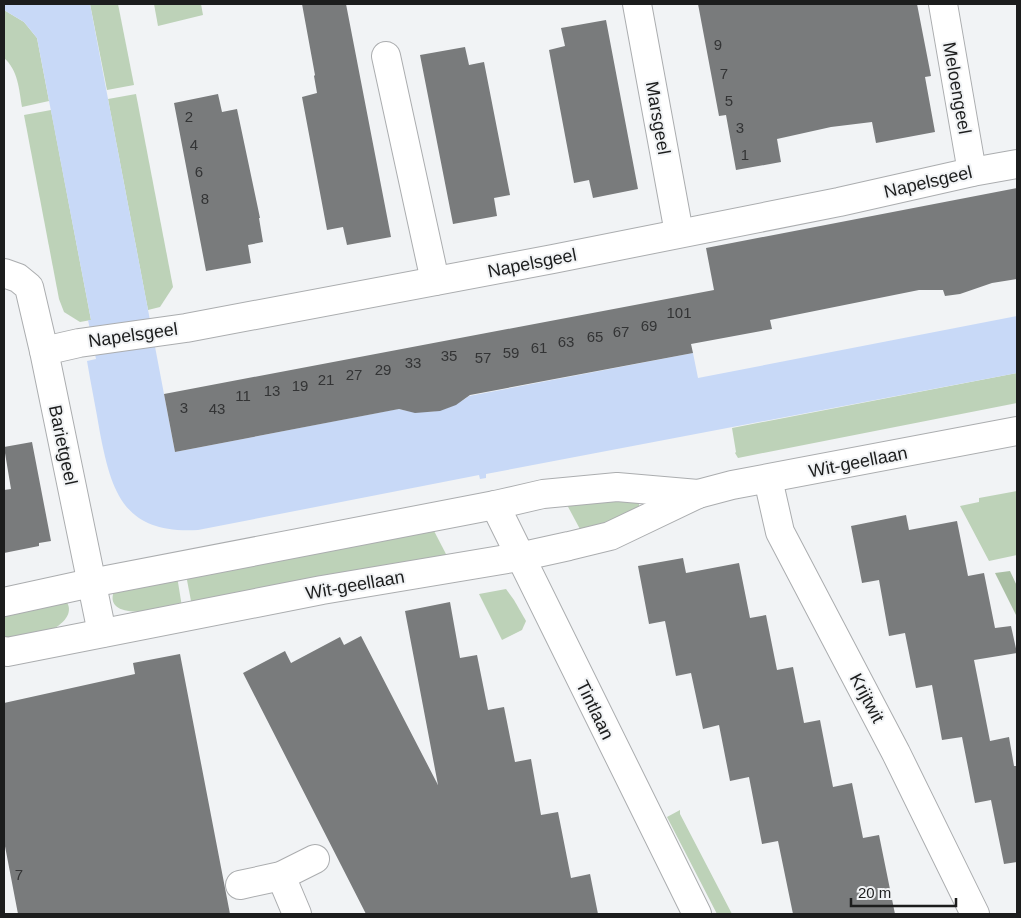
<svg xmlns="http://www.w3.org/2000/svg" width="1021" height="918" viewBox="0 0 1021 918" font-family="Helvetica,sans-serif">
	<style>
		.green { fill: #bdd2b8 }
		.forest { fill: #aabfa4 }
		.water { fill: #c8d9f7 }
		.building { fill: #797b7c }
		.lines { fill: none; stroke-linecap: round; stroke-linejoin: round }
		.minor-casing { stroke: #abadaf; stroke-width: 30 }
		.minor { stroke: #fff; stroke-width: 28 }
		.labels { text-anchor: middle; stroke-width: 4; stroke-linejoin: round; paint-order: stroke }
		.number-label { font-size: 15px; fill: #333435 }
		.street-label { font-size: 18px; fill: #1c1d1d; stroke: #f1f3f5 }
	</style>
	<rect width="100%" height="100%" fill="#f1f3f5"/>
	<g class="green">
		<path d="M90,4H118L134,85L107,90Z"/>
		<path d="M154,4H201L203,15L158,26Z"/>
		<path d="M4,10L24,22L37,38L49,101L22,107C19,89 18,70 4,58Z"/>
		<path d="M136,94L173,287L160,307L148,310L108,99Z"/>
		<path d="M51,110L91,320L80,322L64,312L59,299L24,115Z"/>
		<path d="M1017,373V403L738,458L735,453L736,452L732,428Z"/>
		<path d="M1017,491V555L989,561L960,506L979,502V498Z"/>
		<path d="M631,499L639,502V508L612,523L581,531L566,503Z"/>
		<path d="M432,527L447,556L192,606L186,575Z"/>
		<path d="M177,576L182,607C168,609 102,623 114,591Z"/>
		<path d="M506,589L514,600L526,621L522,630L502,640L479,594Z"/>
		<path d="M66,601C76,614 59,628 46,632C34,636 17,637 4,639V612Z"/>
		<path d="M680,810V814L732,914H717L667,817Z"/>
	</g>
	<path class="forest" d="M1010,571L1017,586V617L995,573Z"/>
	<path class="water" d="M4,4H90L175,452L398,409C425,415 446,413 469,396L693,353L698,378L1017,316V373L486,474V478L480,479L479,475L198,530C125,534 112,495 100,433C96,409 91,385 87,361L96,359L88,320H91L37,38L24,22L4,10Z"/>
	<g class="building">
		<path d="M302,4H346L391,237L347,245L343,227L327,230L302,97L317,93L314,76L315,75Z"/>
		<path d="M698,4H917L931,76L925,77L935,132L876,143L872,122L831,127L777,139L781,162L736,170L726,115L719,116Z"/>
		<path d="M606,20L638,189L593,198L589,180L574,183L549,50L565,46L561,28Z"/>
		<path d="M465,47L469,65L484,62L510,195L494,198L497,216L453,224L420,55Z"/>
		<path d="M218,94L222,112L237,109L260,218H259L263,242L248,245L251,263L206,271L174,103Z"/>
		<path d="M1017,188V279L992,283L960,294L945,296L943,290H919L770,320L772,329L691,344L693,353L470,395L456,405L440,411L415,413L399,409L175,452L164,394L714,290L706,248Z"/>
		<path d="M32,442L51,541L39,543V546L4,553V490L11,489L4,447Z"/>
		<path d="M906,515L909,530L957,521L968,576L984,573L995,628L1011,626L1017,653L974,660L990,741L1009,737L1014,766H1017V862L1004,864L991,800L975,803L962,737L942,740L932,685L916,688L905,633L889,636L879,580L862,583L851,526Z"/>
		<path d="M683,558L686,573L739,563L750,618L766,615L777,670L793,667L804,723L820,720L833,787L852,783L863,838L879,835L895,914H793L778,841L762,844L749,777L730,781L719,725L703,729L691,673L676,676L665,621L649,624L638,566Z"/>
		<path d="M450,602L460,658L477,655L488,710L504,707L515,762L531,759L541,815L558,812L571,878L590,874L598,914H366L243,673L285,651L291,663L340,637L344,645L361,636L438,785L405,611Z"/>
		<path d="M180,654L230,914H18L4,841V703L135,674L133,663Z"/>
	</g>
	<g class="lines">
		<g class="minor-casing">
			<g id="minor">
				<path d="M637,4L679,233"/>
				<path d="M943,4L972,172"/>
				<path d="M386,56L435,281"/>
				<path d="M4,273L18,278L29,287L44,351L102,633"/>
				<path d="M44,351L79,343L186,328L553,259L839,202L972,172L1017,164"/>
				<path d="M768,479L780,532L896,753L975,914"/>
				<path d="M495,505L697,914"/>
				<path d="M4,602L91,583L495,505L543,494L617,487L698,494"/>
				<path d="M4,651L7,652L322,590L519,557L569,546L610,536L698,494L732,485L1017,431"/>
				<path d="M281,876L297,914"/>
				<path d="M240,885L281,876L315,859"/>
			</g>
		</g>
		<use href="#minor" class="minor"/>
	</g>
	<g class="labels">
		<g class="number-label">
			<text x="718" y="50">9</text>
			<text x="724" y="79">7</text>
			<text x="729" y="106">5</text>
			<text x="189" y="122">2</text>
			<text x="740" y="133">3</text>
			<text x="194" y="150">4</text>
			<text x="745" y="160">1</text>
			<text x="199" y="177">6</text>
			<text x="205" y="204">8</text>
			<text x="679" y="318">101</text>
			<text x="649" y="331">69</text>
			<text x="621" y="337">67</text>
			<text x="595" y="342">65</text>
			<text x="566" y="347">63</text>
			<text x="539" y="353">61</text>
			<text x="511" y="358">59</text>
			<text x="449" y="361">35</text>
			<text x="483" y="363">57</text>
			<text x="413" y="368">33</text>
			<text x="383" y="375">29</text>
			<text x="354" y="380">27</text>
			<text x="326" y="385">21</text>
			<text x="300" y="391">19</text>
			<text x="272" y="396">13</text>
			<text x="243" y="401">11</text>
			<text x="184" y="413">3</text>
			<text x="217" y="414">43</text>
			<text x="19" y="880">7</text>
		</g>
		<g class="street-label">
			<text transform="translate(957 88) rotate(80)" y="6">Meloengeel</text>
			<text transform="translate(658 118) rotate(80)" y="6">Marsgeel</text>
			<text transform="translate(928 182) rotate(-13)" y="6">Napelsgeel</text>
			<text transform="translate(532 263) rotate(-11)" y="6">Napelsgeel</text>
			<text transform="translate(133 335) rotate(-8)" y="6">Napelsgeel</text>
			<text transform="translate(63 445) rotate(78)" y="6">Barietgeel</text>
			<text transform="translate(858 462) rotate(-11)" y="6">Wit-geellaan</text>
			<text transform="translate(355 585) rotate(-10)" y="6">Wit-geellaan</text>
			<text transform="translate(867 698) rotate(62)" y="6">Krijtwit</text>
			<text transform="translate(595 710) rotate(64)" y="6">Tintlaan</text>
		</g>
	</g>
	<rect width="1021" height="918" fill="none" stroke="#1c1d1d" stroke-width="10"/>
	<path d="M851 898v8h105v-8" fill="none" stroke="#1c1d1d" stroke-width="2.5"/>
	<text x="858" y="898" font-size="15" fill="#1c1d1d" stroke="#f1f3f5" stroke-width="4" paint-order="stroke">20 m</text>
</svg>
